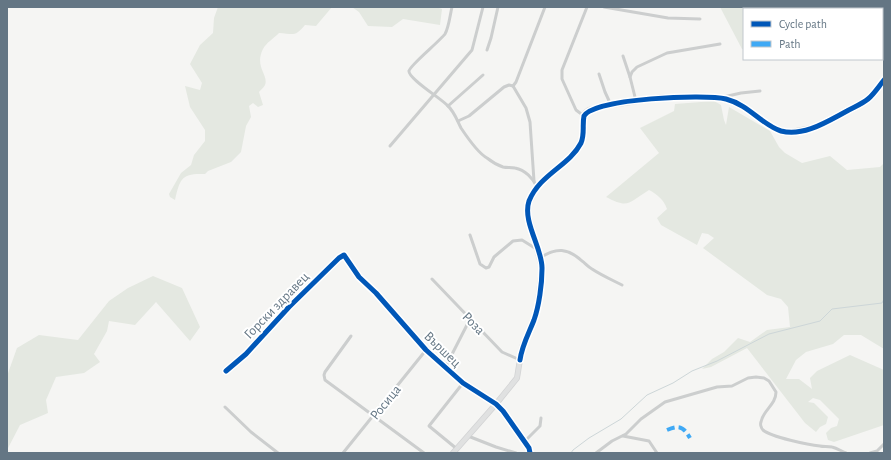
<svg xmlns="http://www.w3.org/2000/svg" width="891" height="460" viewBox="0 0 891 460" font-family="'Alegreya Sans',sans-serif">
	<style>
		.green { fill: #e4e8e1 }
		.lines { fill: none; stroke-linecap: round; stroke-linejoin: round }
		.stream { stroke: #cdd6d8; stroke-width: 1 }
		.secondary-casing { stroke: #d2d3d4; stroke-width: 6 }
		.street { stroke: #cccece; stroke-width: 3 }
		.secondary { stroke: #e0e1e1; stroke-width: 4.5 }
		.quiet { stroke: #3fa9f5; stroke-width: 4; stroke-dasharray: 8 4; stroke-linecap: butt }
		.cycleway-casing { stroke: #fff; stroke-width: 8 }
		.cycleway { stroke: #0057b8; stroke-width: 5 }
		.labels { text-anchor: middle; stroke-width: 4; stroke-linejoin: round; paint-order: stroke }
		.street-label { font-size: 14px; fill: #647684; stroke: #fff }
	</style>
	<rect width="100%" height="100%" fill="#f5f5f3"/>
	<g class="green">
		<path d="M218,7H332L316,26L305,25C295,37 294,34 279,33C274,38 266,43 263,49C254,67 269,75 265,85C264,87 261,90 259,92L263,105L258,107L253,103L249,106L251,117L246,126L241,152L231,162L208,171L205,174C182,173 180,178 175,200L170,197L169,194L181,173L191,165L194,155L205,141V130L190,107L185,86L200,90L202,83L190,64L200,45L213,33L214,18Z"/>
		<path d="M352,7H436L442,9L440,25L403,19L392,27L368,26L359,12Z"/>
		<path d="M720,7H794L798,9H744V49H742Z"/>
		<path d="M714,101L721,105L724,120L726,125L729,107L770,131L779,147L785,153L802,163L830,156L847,170L880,167L884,163V349L861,335H844L833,344L806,352L796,360L786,379H799L812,389L810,378L817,371L850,355L884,370V425L834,442L828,440L826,433L831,428L837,426L839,419L820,400L813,398L808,402L814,403L828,417L826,424L820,427L816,432L805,423L747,348L711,367L702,369L712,359L724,352L738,338L750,342L767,330L790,327L788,307L781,299L767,295L703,248L714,238L708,234L702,233L697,245L661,225L657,218L667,209C664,200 657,194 649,190C628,203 629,209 606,197L659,153L640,128L674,111L675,104Z"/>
		<path d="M153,276L182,288L200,327L190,341L156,302L135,325L109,321L107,331L94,354L100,362L84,373L56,377L46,400L48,413L20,425L7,450V376L17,348L39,335L78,340L109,301L128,288Z"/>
	</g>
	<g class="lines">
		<path class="stream" d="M571,453L573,450L589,438L621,419L647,395L673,383L692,371L717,361L769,334L820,321L832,309L882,303L884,299"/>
		<g class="secondary-casing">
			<path id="secondary" d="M453,453L496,404L517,378L522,347L537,311L542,268L528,214L529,203L537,187L549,174L567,160L579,146L583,135V119L585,113L589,110L611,105L663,97L719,98C745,101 754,118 776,128L781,131L791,132L817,127L867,100L884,80"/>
		</g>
		<g class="street">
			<path d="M452,7C450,15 449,27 445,34C440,41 409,66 409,71C408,78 440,98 447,105C454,111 457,120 461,128C467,137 478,153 487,158C492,162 497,165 503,167C507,168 511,167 515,168C525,170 533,178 537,187"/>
			<path d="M604,7L668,18L700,19"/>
			<path d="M487,50L491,38L498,7"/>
			<path d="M623,56L630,77"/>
			<path d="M599,74L605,92L611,105"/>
			<path d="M513,86L526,108L530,122L534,181"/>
			<path d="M513,86L516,82L545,7"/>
			<path d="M719,98L741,93L760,91"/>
			<path d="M636,101L630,77L632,72L637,67L667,53L720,44"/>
			<path d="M448,106L483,75"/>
			<path d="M584,116L576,110L562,79V70L587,7"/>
			<path d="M458,121L469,116L504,87L509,85L513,86"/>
			<path d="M390,146L472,50L483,7"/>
			<path d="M470,235L480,264L486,268L489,267L494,257L513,241L522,240L538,250"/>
			<path d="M540,258C556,247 568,248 582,261C585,263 588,267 592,269C601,275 612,280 622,285"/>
			<path d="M432,279L502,352L520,360"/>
			<path d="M351,336L325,372L324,375L325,380L424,453"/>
			<path d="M445,368L470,319"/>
			<path d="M226,371L246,354L289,307L339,258L344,255L359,277L376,293L426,350L463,383L496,404L503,411L529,448L530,453"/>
			<path d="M225,407L251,432L278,453"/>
			<path d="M468,436L496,447L516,453"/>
			<path d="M623,436L649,441L657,453"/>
			<path d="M525,441L540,426L541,418"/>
			<path d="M457,449L429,426L463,383"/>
			<path d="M343,453L426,350"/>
			<path d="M596,453L612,441L626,434L641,419L665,402L717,387L732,386L748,378L756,377L764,378L769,381L776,392C776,405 763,410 761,422C760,424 761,428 763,430C771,437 809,445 820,446C823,447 828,446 832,447C837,448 841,451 846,453"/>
			<path d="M870,453L877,451L884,444"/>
		</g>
		<use href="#secondary" class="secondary"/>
		<path class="quiet" d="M667,430C679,425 683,426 690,438"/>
		<g class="cycleway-casing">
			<g id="cycleway">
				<path d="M520,360C522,345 529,333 534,320C539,306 542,284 542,269C543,249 522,222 529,201C540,174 569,166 581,143C585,134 582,125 584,116C594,98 706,94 726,99C749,105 762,125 781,131C804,137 828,121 847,111C854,107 862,104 868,99C874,94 879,86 884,80"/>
				<path d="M226,371L246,354L289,307L339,258L344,255L359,277L376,293L426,350L463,383L496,404L503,411L529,448L530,453"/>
			</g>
		</g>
		<use href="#cycleway" class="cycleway"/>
	</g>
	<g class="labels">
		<g class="street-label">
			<text transform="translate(276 305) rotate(-46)" y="5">Горски здравец</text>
			<text transform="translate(474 323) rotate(46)" y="5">Роза</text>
			<text transform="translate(443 349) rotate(44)" y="5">Вършец</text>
			<text transform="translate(385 402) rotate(-51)" y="5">Росица</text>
		</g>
	</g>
	<rect width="891" height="460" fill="none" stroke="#647684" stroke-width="16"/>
	<rect x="743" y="8" width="140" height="52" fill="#ffffff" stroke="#c1c8ce"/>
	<rect x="751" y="21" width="20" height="6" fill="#0057b8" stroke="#c1c8ce"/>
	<text x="779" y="28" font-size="12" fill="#647684">Cycle path</text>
	<rect x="751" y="41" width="20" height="6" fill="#3fa9f5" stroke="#c1c8ce"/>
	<text x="779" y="48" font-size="12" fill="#647684">Path</text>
</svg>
